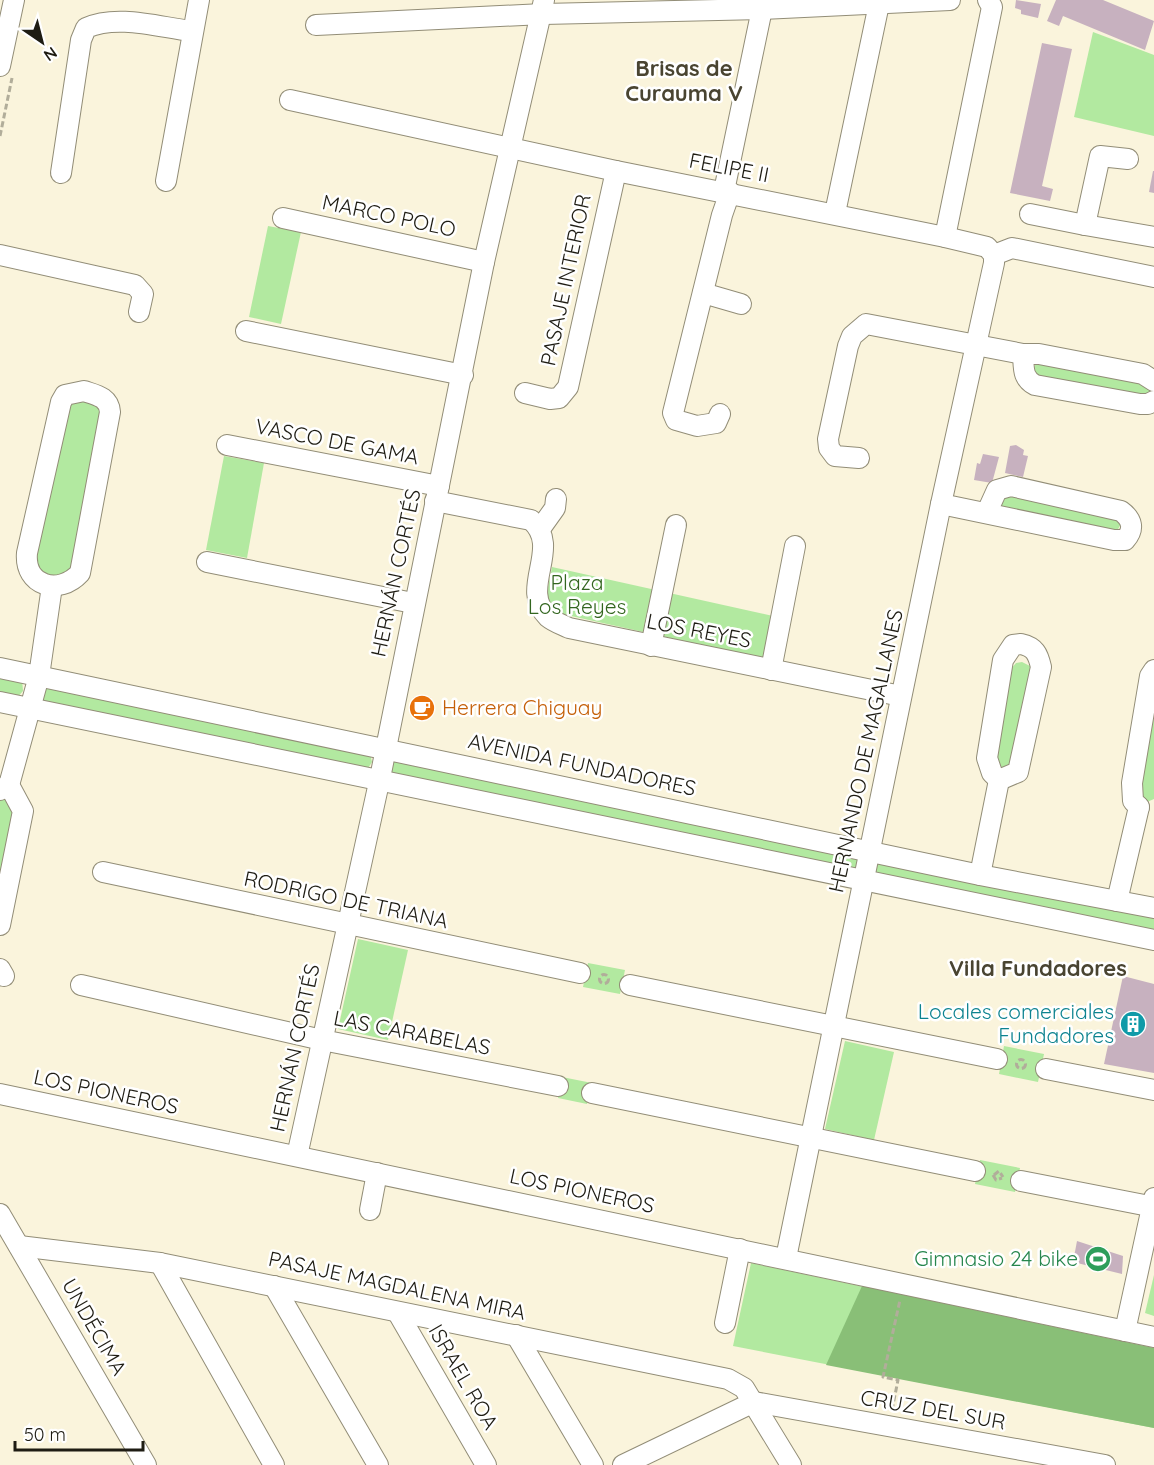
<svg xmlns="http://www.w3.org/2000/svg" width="1154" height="1465" viewBox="0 0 1154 1465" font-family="Quicksand,sans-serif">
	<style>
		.green { fill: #b2e9a0 }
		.forest { fill: #89bf77 }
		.building { fill: #c7b1bf }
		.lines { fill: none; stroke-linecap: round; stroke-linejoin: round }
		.minor-casing { stroke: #928d77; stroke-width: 22 }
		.path { stroke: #b1ad9a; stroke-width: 3; stroke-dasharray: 6 3; stroke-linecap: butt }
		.minor { stroke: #fff; stroke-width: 20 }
		.labels { text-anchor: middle; stroke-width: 5; stroke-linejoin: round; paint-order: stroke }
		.street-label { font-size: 21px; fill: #1e1c13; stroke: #fff }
		.park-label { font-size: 21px; fill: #33661f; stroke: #fff }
		.food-label { font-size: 21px; fill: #c56008; stroke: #fff; text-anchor: start }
		.culture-label { font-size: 21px; fill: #0d838f; stroke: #fff; text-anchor: end }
		.leisure-label { font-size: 21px; fill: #27864d; stroke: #fff; text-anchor: end }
		.neighbourhood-label { font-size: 22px; font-weight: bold; fill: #494431; stroke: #fff }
	</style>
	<rect width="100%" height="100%" fill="#faf4dc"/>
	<g class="green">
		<path d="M1093,32L1154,55V136L1074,117Z"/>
		<path d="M268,226L301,232L281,324L249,317Z"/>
		<path d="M1036,362L1146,379L1153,389L1150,396L1037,379L1033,371Z"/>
		<path d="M73,398L102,404L76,562L65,577L38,573L33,567L66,407Z"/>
		<path d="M224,456L264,463L247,558L206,550Z"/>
		<path d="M1008,494L1114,513L1121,524L1117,531L1001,509L1002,500Z"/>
		<path d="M552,567L773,616L765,659L562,614L554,611L546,598Z"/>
		<path d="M1022,662L1032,667L1008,773L992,763L1011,669L1016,663Z"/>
		<path d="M0,674L22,679L23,691L16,699L0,696Z"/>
		<path d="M47,684L370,753L372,762L367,770L43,701L42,693Z"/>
		<path d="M1154,715V799L1147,802L1139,795Z"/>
		<path d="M396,757L857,854L859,863L853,872L392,777L390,766Z"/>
		<path d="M0,795L15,804L0,899Z"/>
		<path d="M878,858L1154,916V934L874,876L873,867Z"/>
		<path d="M358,939L408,950L388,1040L338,1029Z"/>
		<path d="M588,963L625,970L620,994L583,987Z"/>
		<path d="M845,1041L894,1052L874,1140L825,1129Z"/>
		<path d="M1004,1046L1044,1054L1038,1082L999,1074Z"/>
		<path d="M562,1077L592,1083L587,1104L558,1098Z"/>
		<path d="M980,1160L1020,1168L1015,1192L975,1184Z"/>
		<path d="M751,1263L1154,1348V1428L733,1346Z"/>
		<path d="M1154,1275V1316L1145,1313Z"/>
	</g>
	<path class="forest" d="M862,1286L1154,1348V1428L826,1365Z"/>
	<g class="building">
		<path d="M1016,0L1041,4L1038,18L1021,14V10L1015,8Z"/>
		<path d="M1056,0H1103L1154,21L1145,50L1063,16L1059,26L1047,21Z"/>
		<path d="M1042,43L1072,49L1042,186L1053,189L1050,201L1010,193Z"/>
		<path d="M1153,171H1154V193L1149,192Z"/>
		<path d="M1016,445L1024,450L1023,455L1028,456L1023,477L1005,473L1010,446Z"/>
		<path d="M983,454L999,457L992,483L974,480L977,463L980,464Z"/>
		<path d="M1123,976L1154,984V1073L1104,1064Z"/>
		<path d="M1077,1241L1123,1256L1122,1274L1073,1262Z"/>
	</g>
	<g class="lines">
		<g class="minor-casing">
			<g id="minor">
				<path d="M316,25L543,14L762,9L950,0"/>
				<path d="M0,66L14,0"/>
				<path d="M290,100L616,171L945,237L987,247L994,255L1012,248L1154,277"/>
				<path d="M1128,159L1100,156L1085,225L1154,237"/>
				<path d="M61,173L81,40L86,28C117,14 158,27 191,31"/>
				<path d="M166,181L199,0"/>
				<path d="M724,191L762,9"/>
				<path d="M835,213L879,4"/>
				<path d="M1030,214L1085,225"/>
				<path d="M283,218L484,262"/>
				<path d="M945,237L992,7L988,0"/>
				<path d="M0,255L135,285L143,294L139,312"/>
				<path d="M703,293L741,304"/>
				<path d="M246,331L463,375"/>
				<path d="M1023,354C1024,368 1022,378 1035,385L1140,404H1148L1154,401"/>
				<path d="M84,391C96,395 109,397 110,412L80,573C59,596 24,586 27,553L61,402L65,395Z"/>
				<path d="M525,393L550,399L559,398L568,387L616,171"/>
				<path d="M720,414L716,423L697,426L676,420L673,413L722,215L730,192"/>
				<path d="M227,445L439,486"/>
				<path d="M859,458L835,456L829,448L828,439L848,346L852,336L866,324L1023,354H1039L1143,374L1154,381"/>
				<path d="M435,501L531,520C563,548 518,588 548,617C554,622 563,625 569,628L901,696"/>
				<path d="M941,504L1114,540H1125C1135,529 1132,519 1121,511L1011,486L997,490L987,512"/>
				<path d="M540,529L555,508L556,499"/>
				<path d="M207,562L413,603"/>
				<path d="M1021,644C1035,647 1038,654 1041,667L1018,772L999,780L992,773L987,758L1003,660L1013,645Z"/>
				<path d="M651,646L676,525"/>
				<path d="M0,668L980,875L1154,908"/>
				<path d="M771,670L795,546"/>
				<path d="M0,702L1154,940"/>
				<path d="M9,785L39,676L52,586"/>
				<path d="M0,790L9,785L23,811L0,925"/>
				<path d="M1139,807L1133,801L1132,783L1150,676L1154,670"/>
				<path d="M103,872L580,973"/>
				<path d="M980,875L999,780"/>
				<path d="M1117,901L1139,807"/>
				<path d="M0,969L4,976"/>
				<path d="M81,985L322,1040L558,1086"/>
				<path d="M630,985L997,1059"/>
				<path d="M1046,1069L1154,1090"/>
				<path d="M592,1093L975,1171"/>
				<path d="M0,1094L1154,1337"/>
				<path d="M297,1156L380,778L484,262L544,0"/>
				<path d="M1021,1181L1154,1207"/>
				<path d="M370,1210L377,1173"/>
				<path d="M0,1214L146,1465"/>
				<path d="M19,1246L160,1263L728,1379L744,1388L791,1465"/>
				<path d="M786,1258L941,504L994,263V255"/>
				<path d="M160,1263L274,1465"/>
				<path d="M274,1286L378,1465"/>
				<path d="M398,1313L486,1465"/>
				<path d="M725,1323L740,1249"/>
				<path d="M1125,1331L1154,1198"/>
				<path d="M516,1335L593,1465"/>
				<path d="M754,1402L1105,1465"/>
				<path d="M623,1465L754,1402"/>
			</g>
		</g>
		<g class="path">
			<path d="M0,136L12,78"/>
			<circle cx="604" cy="979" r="4.5"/>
			<circle cx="1021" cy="1064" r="4.5"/>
			<path d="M993,1175L996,1180L1002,1178"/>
			<path d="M994,1175L999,1171L1003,1177"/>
			<path d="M892,1410L898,1380L883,1377L900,1300"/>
		</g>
		<use href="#minor" class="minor"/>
	</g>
	<defs>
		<g id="cafe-disc" transform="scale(1.35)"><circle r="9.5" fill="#e8710a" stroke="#fff"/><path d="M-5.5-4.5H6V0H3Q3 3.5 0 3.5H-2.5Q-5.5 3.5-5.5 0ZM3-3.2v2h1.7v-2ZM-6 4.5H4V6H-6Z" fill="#fff"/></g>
		<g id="building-disc" transform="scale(1.35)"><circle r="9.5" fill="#0f9aa8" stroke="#fff"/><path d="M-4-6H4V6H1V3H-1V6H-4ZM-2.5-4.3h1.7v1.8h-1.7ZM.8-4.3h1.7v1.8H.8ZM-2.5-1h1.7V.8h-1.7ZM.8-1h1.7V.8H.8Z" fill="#fff"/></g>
		<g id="stadium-disc" transform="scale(1.35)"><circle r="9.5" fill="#2e9e5b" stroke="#fff"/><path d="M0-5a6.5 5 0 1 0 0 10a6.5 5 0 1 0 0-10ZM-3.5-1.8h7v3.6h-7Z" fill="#fff"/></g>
	</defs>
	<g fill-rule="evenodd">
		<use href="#cafe-disc" x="422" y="708"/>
		<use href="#building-disc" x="1133" y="1024"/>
		<use href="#stadium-disc" x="1098" y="1259"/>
	</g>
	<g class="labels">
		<g class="street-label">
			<text transform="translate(729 168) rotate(11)" y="7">FELIPE II</text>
			<text transform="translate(389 216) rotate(12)" y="7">MARCO POLO</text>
			<text transform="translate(566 280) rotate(-78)" y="7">PASAJE INTERIOR</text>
			<text transform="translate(337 442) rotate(11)" y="7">VASCO DE GAMA</text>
			<text transform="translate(396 573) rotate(-78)" y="7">HERNÁN CORTÉS</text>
			<text transform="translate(699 631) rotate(11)" y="7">LOS REYES</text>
			<text transform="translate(866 751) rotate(-78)" y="7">HERNANDO DE MAGALLANES</text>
			<text transform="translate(582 765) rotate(12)" y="7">AVENIDA FUNDADORES</text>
			<text transform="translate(346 900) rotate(12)" y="7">RODRIGO DE TRIANA</text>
			<text transform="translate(412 1033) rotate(11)" y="7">LAS CARABELAS</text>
			<text transform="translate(295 1048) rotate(-78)" y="7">HERNÁN CORTÉS</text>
			<text transform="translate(106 1092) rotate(12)" y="7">LOS PIONEROS</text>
			<text transform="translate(582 1191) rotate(12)" y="7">LOS PIONEROS</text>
			<text transform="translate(397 1286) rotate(12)" y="7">PASAJE MAGDALENA MIRA</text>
			<text transform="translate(94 1327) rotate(60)" y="7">UNDÉCIMA</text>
			<text transform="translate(463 1377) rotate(60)" y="7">ISRAEL ROA</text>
			<text transform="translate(933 1410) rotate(10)" y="7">CRUZ DEL SUR</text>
		</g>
		<g class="park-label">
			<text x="577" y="590">Plaza<tspan x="577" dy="24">Los Reyes</tspan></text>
		</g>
		<g class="food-label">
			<text x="442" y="715">Herrera Chiguay</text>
		</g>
		<g class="culture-label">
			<text x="1114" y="1019">Locales comerciales<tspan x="1114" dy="24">Fundadores</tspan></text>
		</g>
		<g class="leisure-label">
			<text x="1078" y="1266">Gimnasio 24 bike</text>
		</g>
		<g class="neighbourhood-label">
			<text x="684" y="76">Brisas de<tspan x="684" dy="25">Curauma V</tspan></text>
			<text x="1038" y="976">Villa Fundadores</text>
		</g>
	</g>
	<g transform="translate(42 42) rotate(145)" stroke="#ffffff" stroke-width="4.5" paint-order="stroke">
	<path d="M0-4.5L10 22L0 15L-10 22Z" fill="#1e1c13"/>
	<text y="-9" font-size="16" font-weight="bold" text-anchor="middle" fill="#1e1c13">N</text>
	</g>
	<path d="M15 1441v9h128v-9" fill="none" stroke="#1e1c13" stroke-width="3"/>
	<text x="24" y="1441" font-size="18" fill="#1e1c13" stroke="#ffffff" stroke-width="4.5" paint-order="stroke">50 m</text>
</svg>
